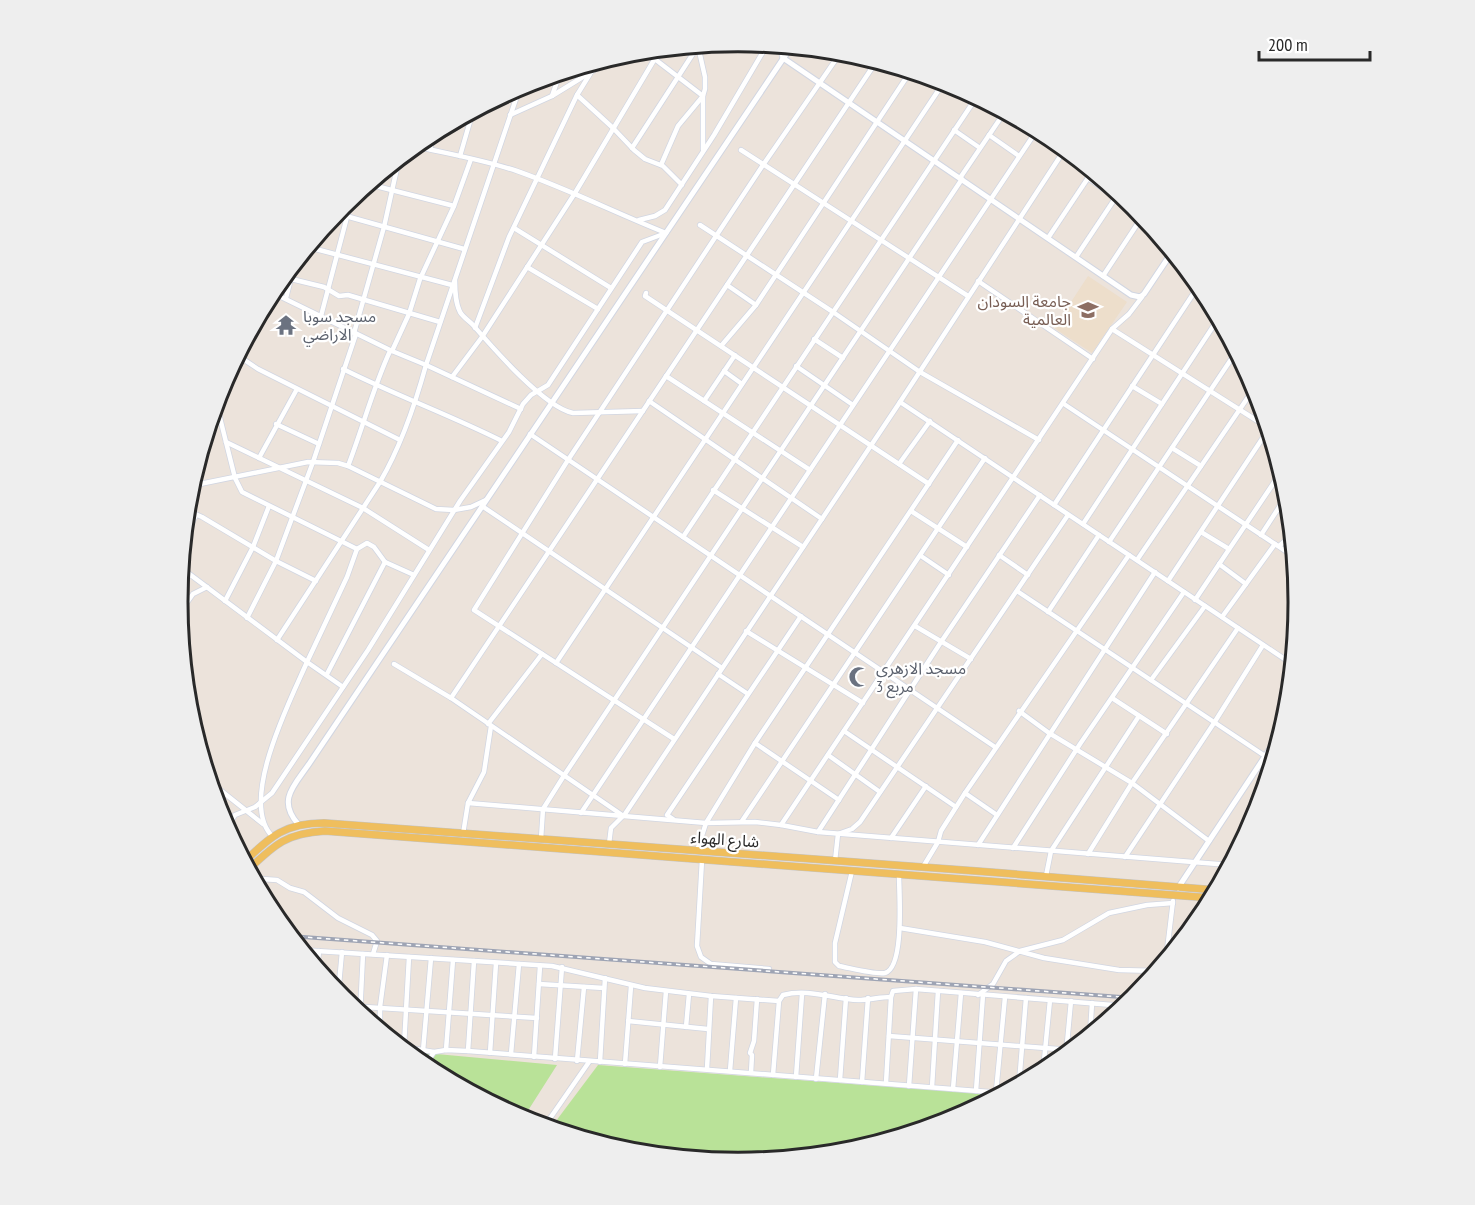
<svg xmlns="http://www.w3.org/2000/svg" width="1475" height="1205" viewBox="0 0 1475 1205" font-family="'PT Sans Narrow','Noto Sans Arabic',sans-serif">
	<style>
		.education { fill: #eddecb }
		.green { fill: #b9e298 }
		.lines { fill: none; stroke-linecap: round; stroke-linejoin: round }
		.minor-casing { stroke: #d1d6e2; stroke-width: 6 }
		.tertiary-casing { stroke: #d1d6e2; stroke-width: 7 }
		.primary-casing { stroke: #c3c3c3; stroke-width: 8 }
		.minor { stroke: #fff; stroke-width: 4.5 }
		.tertiary { stroke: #fff; stroke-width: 5 }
		.primary { stroke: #efbe5d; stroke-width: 7 }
		.rail-casing { stroke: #9ea4b4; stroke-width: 4 }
		.rail { stroke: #fff; stroke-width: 1.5; stroke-dasharray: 4.5; stroke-linecap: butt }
		.labels { text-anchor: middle; stroke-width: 4.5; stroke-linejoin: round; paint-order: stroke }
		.education-label { font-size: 16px; fill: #785e54; stroke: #fff; text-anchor: end }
		.worship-label { font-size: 16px; fill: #5b616d; stroke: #fff; text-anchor: start }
		.street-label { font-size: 16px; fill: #292929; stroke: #fff }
		.rim { fill: none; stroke: #292929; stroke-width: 3 }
	</style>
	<rect width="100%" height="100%" fill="#ece3db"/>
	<path class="education" d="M1088,276L1127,302L1092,353L1054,328Z"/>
	<g class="green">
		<path d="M404,1051L557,1065L522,1120L426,1068Z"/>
		<path d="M598,1065L999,1095L952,1120L847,1152L737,1163L628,1152L550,1129Z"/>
	</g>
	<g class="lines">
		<g class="minor-casing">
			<g id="minor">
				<path d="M698,46L705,77V89L703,96V150"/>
				<path d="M779,46L783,58"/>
				<path d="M641,51L656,60L703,96L678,126L661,165"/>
				<path d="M577,95L613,128L634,150L645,159L663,166L682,185"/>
				<path d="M552,96L560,73"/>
				<path d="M510,115L552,96L617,56"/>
				<path d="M954,130L980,148"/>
				<path d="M989,135L1019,156"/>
				<path d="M414,146C449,154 484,160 517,171C568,189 616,213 666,233"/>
				<path d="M632,148L698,46"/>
				<path d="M430,149L435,132"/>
				<path d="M741,150L968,296"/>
				<path d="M460,156L473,111"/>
				<path d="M960,178L1004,113"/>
				<path d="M1088,178L1142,216"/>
				<path d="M368,184L454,206"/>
				<path d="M335,213L464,249"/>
				<path d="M639,220L655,216L665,210L714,135L767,45"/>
				<path d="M700,225L833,312L920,372L1039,440"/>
				<path d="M514,228L611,288"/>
				<path d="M1048,238L1092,172"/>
				<path d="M308,247L452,285"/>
				<path d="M1076,257L1118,194"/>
				<path d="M527,267L598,309"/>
				<path d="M1103,276L1142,217"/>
				<path d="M283,277L324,287L339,296L348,295L440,322"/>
				<path d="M455,280C455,290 455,302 460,312C463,317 469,321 473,325C493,348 544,407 573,413L643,411"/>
				<path d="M978,281L1093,359"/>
				<path d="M727,285L756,305"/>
				<path d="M271,292L392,351L426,365L521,409"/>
				<path d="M646,293L645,296L929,484"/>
				<path d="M286,298L295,262"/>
				<path d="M321,316L352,198"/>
				<path d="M475,328L509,237L577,95L590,74"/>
				<path d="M1112,329L1267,427"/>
				<path d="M354,333L384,227L399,159"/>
				<path d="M814,339L843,358"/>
				<path d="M721,346L756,305L910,72"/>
				<path d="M392,351L409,314L420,279L454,206L471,159"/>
				<path d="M237,355L258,369L400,440"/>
				<path d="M796,366L853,405"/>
				<path d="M343,369C395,395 450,415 502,441"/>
				<path d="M724,371L742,384"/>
				<path d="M666,376L810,470"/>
				<path d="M452,377L482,337L575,193L660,50"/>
				<path d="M1132,386L1162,404"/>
				<path d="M649,401L822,519"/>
				<path d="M704,401L735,355"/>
				<path d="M216,402L235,478L242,492L357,549L347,577L307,662L343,687"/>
				<path d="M900,402L1292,664"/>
				<path d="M1064,404L1293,556"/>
				<path d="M276,424L319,444"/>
				<path d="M530,434L995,747"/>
				<path d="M226,442L363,508L429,550"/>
				<path d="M1172,448L1201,466"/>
				<path d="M259,458L297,389"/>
				<path d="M899,464L930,421"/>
				<path d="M348,466C363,427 373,388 390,351"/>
				<path d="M190,486L308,462L338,463L348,466L436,509L454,510L471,507L486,500"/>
				<path d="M713,490L803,547"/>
				<path d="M1054,505L1199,285"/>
				<path d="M482,506L722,668"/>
				<path d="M186,510L202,517L276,561L316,581"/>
				<path d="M911,511L967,547"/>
				<path d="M1083,524L1218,319"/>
				<path d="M1201,532L1229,549"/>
				<path d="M1261,535L1287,495"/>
				<path d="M683,537L976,98"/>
				<path d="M183,541L196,515"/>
				<path d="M1109,542L1236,352"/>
				<path d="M1279,546L1291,536"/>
				<path d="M357,549L367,543L374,547L385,562L414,575"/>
				<path d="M999,555L1028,575"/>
				<path d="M921,556L949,575"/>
				<path d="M1137,560L1255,387"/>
				<path d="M1219,564L1246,584"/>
				<path d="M180,567L307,662C291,699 237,803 273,837"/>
				<path d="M1168,581L1268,430"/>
				<path d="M1017,591L1265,756"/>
				<path d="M1195,600L1281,472"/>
				<path d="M225,601L253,547L269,506"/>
				<path d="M1048,612L1099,535"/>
				<path d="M178,615L193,594L207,587"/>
				<path d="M1222,617L1275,544"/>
				<path d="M247,618L276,561L313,462L356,334"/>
				<path d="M915,626L971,659"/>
				<path d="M746,631L863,703"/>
				<path d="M277,640L380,482C401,446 415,405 426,365L520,87"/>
				<path d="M556,663L944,82"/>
				<path d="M394,664L451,698L622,815"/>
				<path d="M327,674L385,562"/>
				<path d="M718,674L748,694"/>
				<path d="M1151,680L1205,606"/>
				<path d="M451,698L876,62"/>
				<path d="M1112,698L1167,734"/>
				<path d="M1019,711L1049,733L1132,783L1209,841"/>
				<path d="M488,724L542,654"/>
				<path d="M844,731L956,807"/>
				<path d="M674,739L474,610L568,460L763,165L841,52"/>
				<path d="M755,743L839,800"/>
				<path d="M828,755L880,792"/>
				<path d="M209,781L263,824"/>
				<path d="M965,793L997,815"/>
				<path d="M468,803L706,823L755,822L781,825L818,832L1230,865"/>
				<path d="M581,813L1037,130"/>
				<path d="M673,819L667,815L801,616"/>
				<path d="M742,821L985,458"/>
				<path d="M781,825L1112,329L1129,314L1142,297"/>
				<path d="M226,828L235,815L255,807L272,793L368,650L460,501L509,432L523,404L531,395L548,385L642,242L666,233"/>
				<path d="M818,832L941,642L1040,495"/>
				<path d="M463,834L468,803L484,772L491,726"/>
				<path d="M891,838L926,786"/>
				<path d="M541,839L543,809L565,774L962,179"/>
				<path d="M609,844L611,828L625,814L900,402L1065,149"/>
				<path d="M978,845L1155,572"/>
				<path d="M1013,848L1080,744L1184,592"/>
				<path d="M697,851L706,823L755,743L958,440"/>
				<path d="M1088,854L1132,783L1238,628"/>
				<path d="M1125,857L1214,723L1263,645"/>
				<path d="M702,860L697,946L701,957L711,964L769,969"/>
				<path d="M835,861L838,834L852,829L860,822L1068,515"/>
				<path d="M923,867L938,842L941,831L965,793L1129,555"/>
				<path d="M852,871L835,943V962L839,966C850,968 876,975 885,973C905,967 899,892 899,875"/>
				<path d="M250,873L262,879L277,880L290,888L304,892L338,918L372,935L377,941L373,954"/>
				<path d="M1046,876L1051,851L1139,716"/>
				<path d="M900,928L985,942L1044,958L1119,970L1157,971"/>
				<path d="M301,950L552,966L645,988L711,996L779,1001"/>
				<path d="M1166,959L1173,901"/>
				<path d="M317,970L319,951"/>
				<path d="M539,984L604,988"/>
				<path d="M338,995L342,952"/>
				<path d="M978,995L993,984L1006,961L1020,951L1063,940L1109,913L1147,905L1173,903"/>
				<path d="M349,1006L537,1018"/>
				<path d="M360,1015L363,954"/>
				<path d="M1113,1016L1114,1005"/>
				<path d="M628,1021L708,1029"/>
				<path d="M686,1027L689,994"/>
				<path d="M380,1030V1007L387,955"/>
				<path d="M1090,1035L1092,1003"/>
				<path d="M889,1036L1071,1050"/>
				<path d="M398,1046L434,1052L446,1050L468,1051L1003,1093"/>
				<path d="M404,1046L409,957"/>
				<path d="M446,1050L453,960"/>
				<path d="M423,1051L431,958"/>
				<path d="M468,1051L474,961"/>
				<path d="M490,1053L496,963"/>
				<path d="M511,1054L519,964"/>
				<path d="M1066,1054L1071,1001"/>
				<path d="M534,1057L540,966"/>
				<path d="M555,1059L562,967"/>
				<path d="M577,1061L584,987"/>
				<path d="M600,1062L605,978"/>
				<path d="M625,1064L631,986"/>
				<path d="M424,1067L434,1052"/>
				<path d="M660,1067L666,991"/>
				<path d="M707,1069L711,996"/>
				<path d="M730,1071L736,998"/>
				<path d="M1043,1071L1050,1000"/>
				<path d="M751,1073L752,1055L750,1053L754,1041L757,999"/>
				<path d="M773,1075L779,1001L783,995C808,988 834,999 858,1000C869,1000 880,997 891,997"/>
				<path d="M796,1077L802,994"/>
				<path d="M816,1079L825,994"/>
				<path d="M840,1080L846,998"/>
				<path d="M862,1082L868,998"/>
				<path d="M886,1083L891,997L893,991L916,989L1125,1006"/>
				<path d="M1019,1084L1026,998"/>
				<path d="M909,1086L916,989"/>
				<path d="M932,1087L938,991"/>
				<path d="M953,1089L961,993"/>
				<path d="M976,1091L983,995"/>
				<path d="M996,1092L1005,997"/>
				<path d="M544,1127L589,1062"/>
			</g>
		</g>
		<g class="tertiary-casing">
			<g id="tertiary">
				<path d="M783,58L1131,295L1140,297L1144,294L1172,252"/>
				<path d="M298,824C276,799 296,784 311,761L791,47"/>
				<path d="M1178,888L1281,732"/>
			</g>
		</g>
		<g class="primary-casing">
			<g id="primary">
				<path d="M244,862C271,836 285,823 324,823L976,871L1216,890"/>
				<path d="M248,870C275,844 287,833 325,831L1212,898"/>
			</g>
		</g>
		<use href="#minor" class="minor"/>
		<use href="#tertiary" class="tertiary"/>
		<use href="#primary" class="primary"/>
		<g class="rail-casing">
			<path id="rail" d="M290,936L1135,998"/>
		</g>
		<use href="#rail" class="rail"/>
	</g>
	<defs>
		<g id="university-bare" transform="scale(1.62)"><path d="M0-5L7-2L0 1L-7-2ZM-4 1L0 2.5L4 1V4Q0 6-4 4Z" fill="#8d6e63" stroke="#fff" stroke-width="2.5" paint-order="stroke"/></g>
		<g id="temple-bare" transform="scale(1.62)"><path d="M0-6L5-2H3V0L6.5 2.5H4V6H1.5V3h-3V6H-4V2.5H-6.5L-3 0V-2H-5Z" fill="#6b7280" stroke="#fff" stroke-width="2.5" paint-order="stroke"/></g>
		<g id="mosque-bare" transform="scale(1.62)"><path d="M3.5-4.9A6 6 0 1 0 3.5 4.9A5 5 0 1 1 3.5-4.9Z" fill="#6b7280" stroke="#fff" stroke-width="2.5" paint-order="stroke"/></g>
	</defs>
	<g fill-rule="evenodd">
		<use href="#university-bare" x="1088" y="310"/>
		<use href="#temple-bare" x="286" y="325"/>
		<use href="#mosque-bare" x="859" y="677"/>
	</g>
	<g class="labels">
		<g class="education-label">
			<text x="1071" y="307">جامعة السودان<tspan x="1071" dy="18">العالمية</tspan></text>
		</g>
		<g class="worship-label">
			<text x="303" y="322">مسجد سوبا<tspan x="303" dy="18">الاراضي</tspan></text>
			<text x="876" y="674">مسجد الازهري<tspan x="876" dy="18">مربع 3</tspan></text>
		</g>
		<g class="street-label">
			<text transform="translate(725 839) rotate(4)" y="6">شارع الهواء</text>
		</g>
	</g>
	<path d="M0 0H1475V1205H0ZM188 602a550 550 0 1 1 1100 0a550 550 0 1 1-1100 0Z" fill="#eee" fill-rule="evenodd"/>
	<path class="rim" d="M188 602a550 550 0 1 1 1100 0a550 550 0 1 1-1100 0Z"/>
	<path d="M1259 51v9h111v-9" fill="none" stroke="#292929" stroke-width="3"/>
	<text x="1268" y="51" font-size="18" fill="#292929" stroke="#ffffff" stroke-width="4.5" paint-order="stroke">200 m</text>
</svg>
